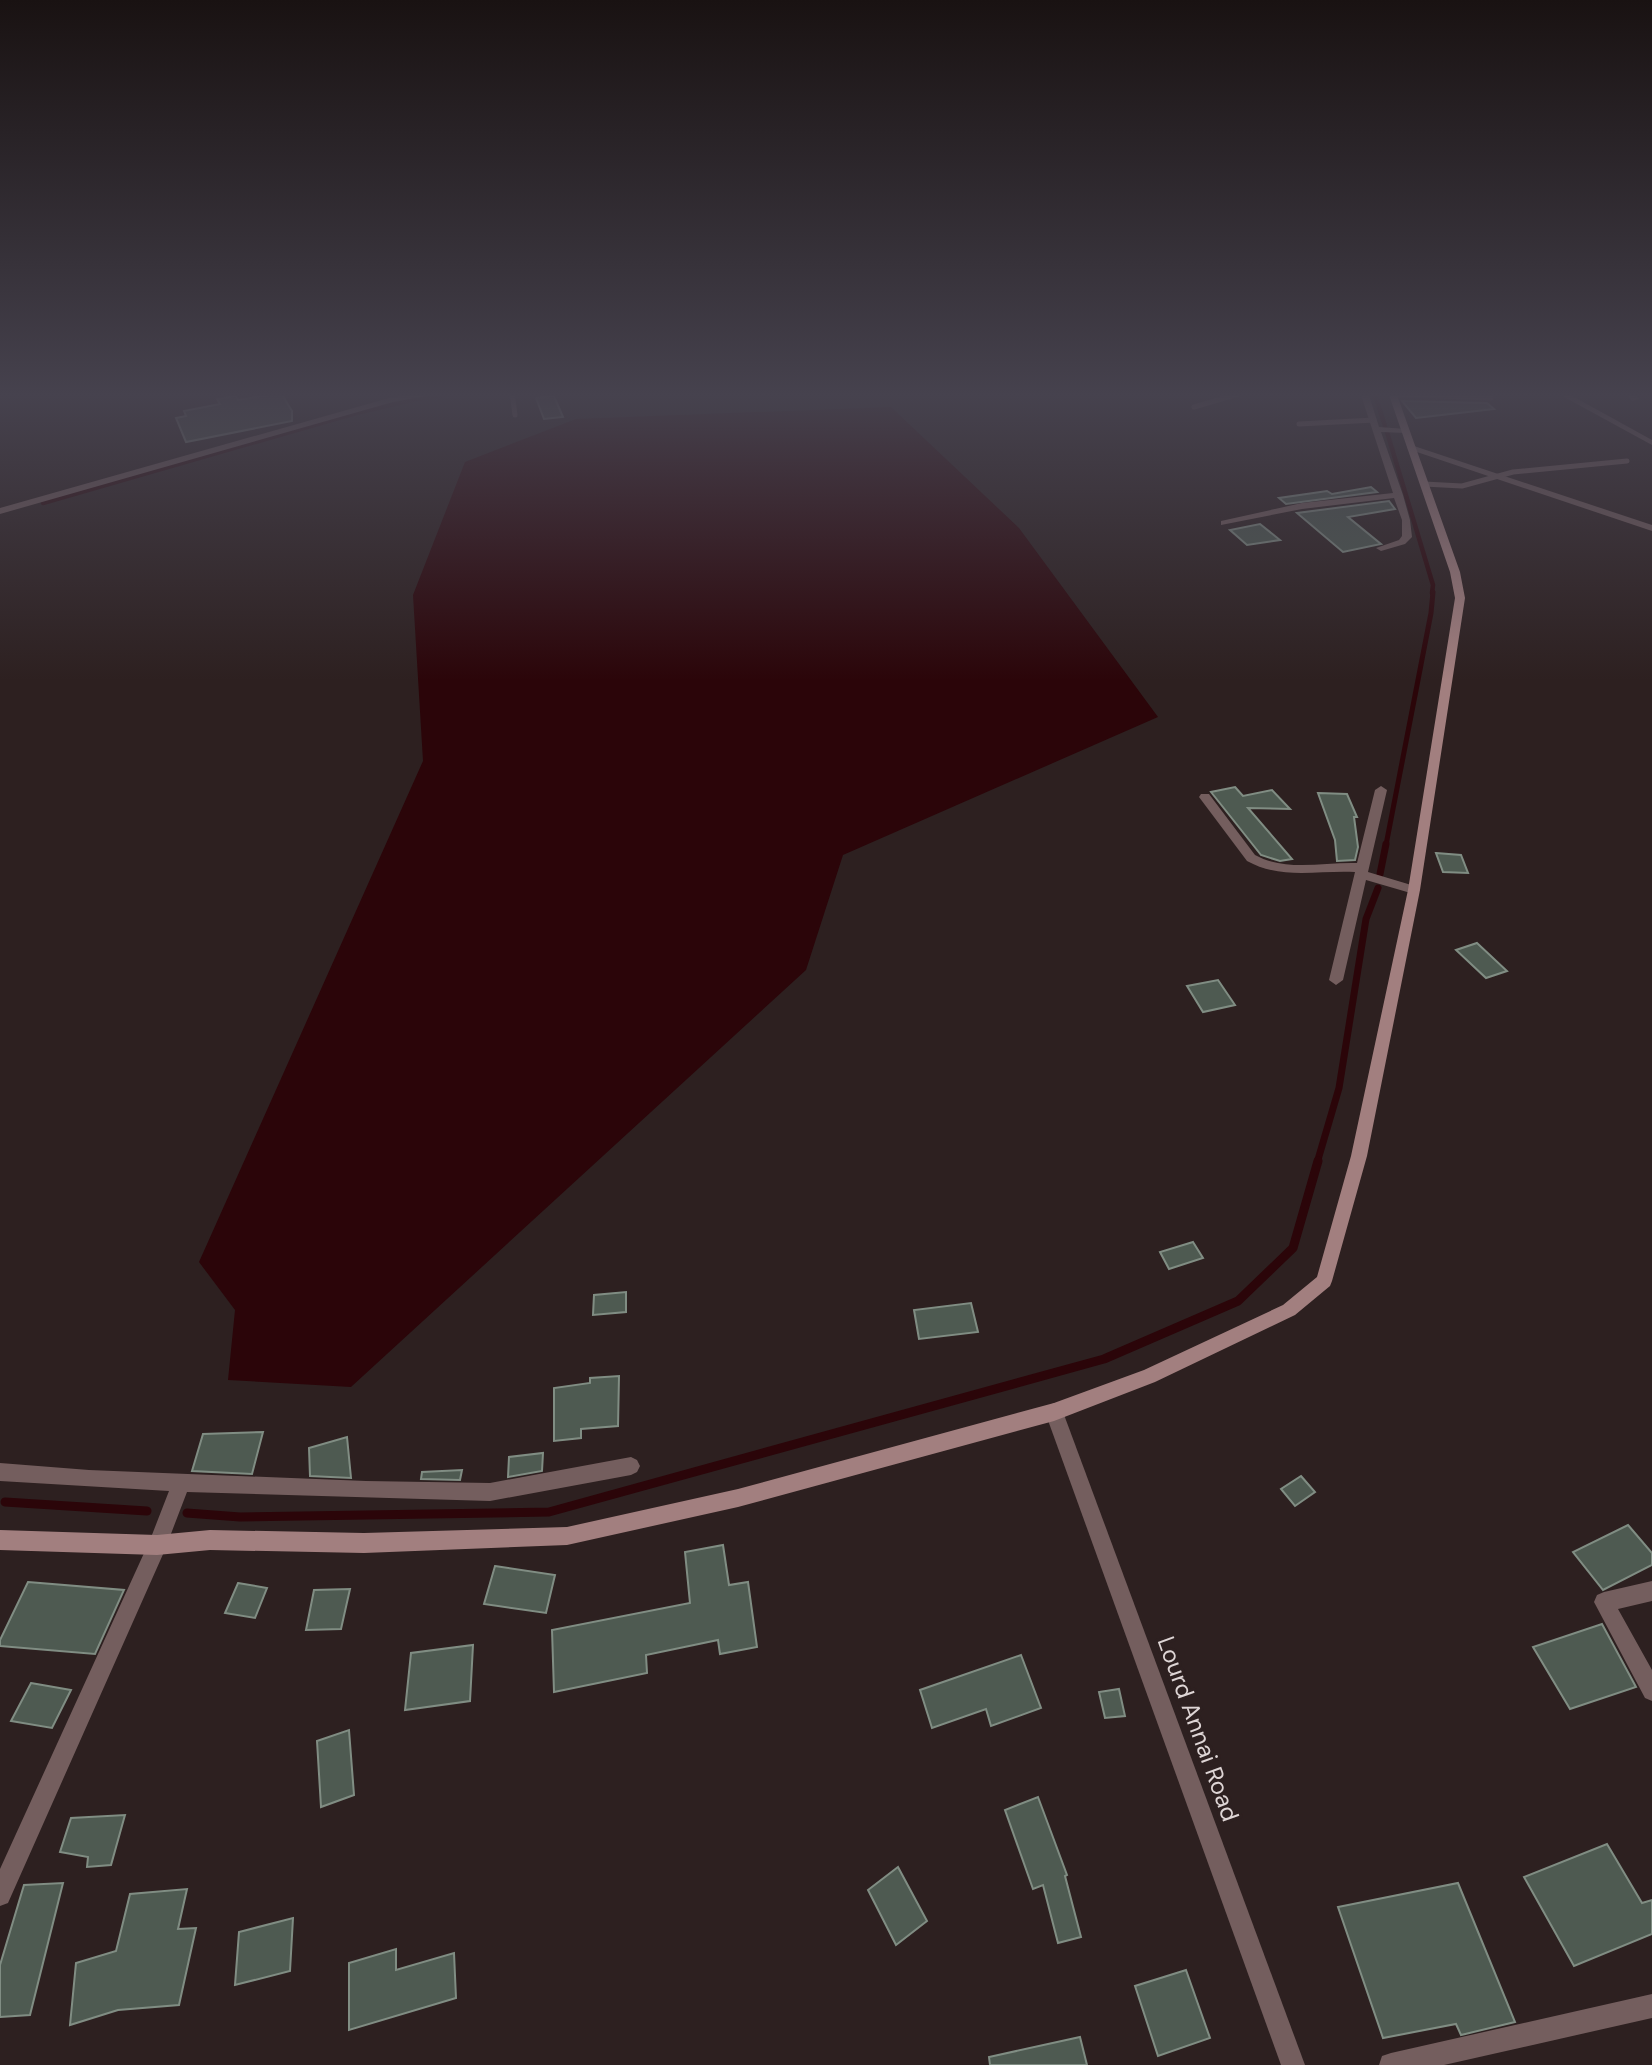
<svg xmlns="http://www.w3.org/2000/svg" width="1652" height="2065" viewBox="0 0 1652 2065" font-family="'DM Sans',sans-serif">
	<style>
		.water { fill: #2b0509 }
		.lines { fill: none; stroke-linecap: round; stroke-linejoin: round }
		.stream-far3 { stroke: #2b0509; stroke-width: 4.5 }
		.stream-far2 { stroke: #2b0509; stroke-width: 5 }
		.stream-far1 { stroke: #2b0509; stroke-width: 7 }
		.stream { stroke: #2b0509; stroke-width: 9 }
		.building { fill: #4e5a51; stroke: #808d83; stroke-width: 2 }
		.lane { stroke: #745e5e; stroke-width: 5 }
		.street { fill: #745e5e; fill-rule: evenodd }
		.secondary { fill: #a27f7f; fill-rule: evenodd }
		.labels { text-anchor: middle; stroke-width: 6; stroke-linejoin: round; paint-order: stroke }
		.near-street-label { font-size: 24px; fill: #ded5d5; stroke: #2d2020 }
	</style>
	<rect width="100%" height="100%" fill="#2d2020"/>
	<path class="water" d="M891,407L1019,528L1158,717L843,855L806,970L351,1387L228,1380L235,1310L199,1262L423,761L413,595L465,462L576,419Z"/>
	<g class="lines">
		<g class="stream-far3">
			<path d="M1374,392L1385,426"/>
			<path d="M1387,432L1433,585L1432,593"/>
			<path d="M43,503L356,413L416,399L465,392"/>
		</g>
		<path class="stream-far2" d="M1386,845L1431,613L1433,592"/>
		<g class="stream-far1">
			<path d="M1380,874L1386,844"/>
			<path d="M1317,1163L1339,1088L1366,919L1378,888"/>
		</g>
		<g class="stream">
			<path d="M5,1502L147,1511"/>
			<path d="M187,1513L240,1517L549,1512L1104,1359L1238,1301L1293,1248L1318,1161"/>
		</g>
	</g>
	<g class="building">
		<path d="M281,393L292,411V421L186,442L176,418L186,416L184,411L220,404L217,399L236,396L238,400Z"/>
		<path d="M554,396L563,417L544,419L536,398Z"/>
		<path d="M1402,401L1487,403L1494,409L1416,418Z"/>
		<path d="M1371,487L1377,492L1286,504L1279,498L1327,491L1332,494Z"/>
		<path d="M1389,501L1395,509L1348,517L1381,544L1343,552L1297,513Z"/>
		<path d="M1260,524L1280,540L1247,545L1230,530Z"/>
		<path d="M1235,787L1243,796L1272,790L1290,809L1248,808L1292,859L1280,861L1261,855L1211,792Z"/>
		<path d="M1318,793L1347,794L1357,817H1354L1358,847L1355,860L1337,861L1335,840Z"/>
		<path d="M1436,853L1461,855L1468,873L1443,872Z"/>
		<path d="M1477,943L1507,971L1486,978L1456,950Z"/>
		<path d="M1218,980L1235,1005L1203,1012L1187,986Z"/>
		<path d="M1193,1242L1203,1258L1169,1269L1160,1252Z"/>
		<path d="M626,1292V1312L593,1315L594,1295Z"/>
		<path d="M971,1303L978,1332L919,1339L914,1310Z"/>
		<path d="M619,1376L618,1426L581,1429V1438L554,1441V1388L590,1383V1378Z"/>
		<path d="M263,1432L252,1474L192,1471L203,1434Z"/>
		<path d="M347,1437L351,1478L310,1476L309,1448Z"/>
		<path d="M543,1453L542,1471L508,1477L509,1457Z"/>
		<path d="M462,1470L460,1480L421,1479L422,1472Z"/>
		<path d="M1301,1476L1315,1492L1295,1506L1281,1489Z"/>
		<path d="M1628,1525L1652,1553V1565L1603,1590L1573,1552Z"/>
		<path d="M723,1545L729,1585L748,1582L757,1647L720,1654L718,1640L646,1655L647,1673L554,1692L552,1630L690,1603L685,1552Z"/>
		<path d="M495,1566L555,1575L546,1613L484,1604Z"/>
		<path d="M28,1582L124,1590L95,1654L0,1646V1640Z"/>
		<path d="M238,1583L267,1588L255,1618L225,1613Z"/>
		<path d="M350,1589L341,1629L306,1630L314,1590Z"/>
		<path d="M1602,1624L1636,1687L1570,1709L1533,1647Z"/>
		<path d="M473,1645L470,1701L405,1710L411,1653Z"/>
		<path d="M1021,1655L1041,1708L991,1726L986,1709L932,1728L920,1690Z"/>
		<path d="M31,1683L71,1690L52,1728L11,1721Z"/>
		<path d="M1119,1689L1125,1716L1105,1718L1099,1692Z"/>
		<path d="M349,1730L354,1795L321,1807L317,1741Z"/>
		<path d="M1038,1797L1067,1875L1065,1876L1081,1937L1058,1943L1043,1885L1033,1889L1005,1810Z"/>
		<path d="M125,1815L111,1865L87,1867L88,1857L60,1852L71,1818Z"/>
		<path d="M1607,1844L1642,1903L1652,1900V1934L1574,1966L1524,1877Z"/>
		<path d="M898,1867L927,1921L896,1945L868,1890Z"/>
		<path d="M63,1883L30,2015L0,2017V1965L24,1885Z"/>
		<path d="M1458,1883L1515,2022L1461,2035L1456,2024L1383,2038L1338,1907Z"/>
		<path d="M187,1889L178,1929L196,1928L179,2005L118,2010L70,2025L76,1963L116,1951L130,1894Z"/>
		<path d="M293,1918L290,1971L235,1985L239,1932Z"/>
		<path d="M396,1949V1970L454,1953L456,1998L349,2030V1963Z"/>
		<path d="M1186,1970L1210,2038L1158,2056L1135,1986Z"/>
		<path d="M1080,2037L1087,2065H990L989,2057Z"/>
	</g>
	<g class="lines">
		<g class="lane">
			<path d="M512,392L515,415"/>
			<path d="M1393,394L1491,398L1486,392"/>
			<path d="M1194,407L1245,392"/>
			<path d="M1299,424L1374,420"/>
			<path d="M1424,484L1462,486L1513,472L1627,461"/>
		</g>
		<g class="street">
			<path d="M427,392H448L393,402L0,514V508L389,398Z"/>
			<path d="M1360,392H1368L1379,427L1406,429L1410,431L1406,433L1381,432L1403,495L1410,520L1412,537L1405,544L1381,551L1376,548L1399,540L1402,536V520L1394,498L1302,509L1221,525V521L1302,503L1393,493Z"/>
			<path d="M1555,392H1565L1652,440V445Z"/>
			<path d="M1626,392H1634L1639,399L1632,401Z"/>
			<path d="M1411,445L1652,525V531L1408,449L1407,447Z"/>
			<path d="M1381,786L1387,790L1368,872L1418,887L1420,890L1414,894L1366,880L1343,980L1336,985L1329,980L1355,872C1318,870 1281,880 1247,861L1199,797L1201,794H1209L1255,855C1286,872 1323,862 1357,863L1375,790Z"/>
			<path d="M1054,1403L1060,1406L1063,1412L1305,2065H1281L1045,1412L1048,1406Z"/>
			<path d="M631,1457L637,1460L640,1466L637,1472L631,1475L490,1501L187,1492L164,1552L8,1903L0,1906V1869L150,1540L169,1491L0,1481V1463L89,1470L366,1481L490,1483Z"/>
			<path d="M1652,1581V1601L1618,1609L1652,1670V1701L1645,1698L1594,1602L1597,1595L1604,1592Z"/>
			<path d="M1652,1994V2018L1444,2065H1379L1382,2056L1391,2053Z"/>
		</g>
		<path class="secondary" d="M1388,392H1396L1460,572L1465,598L1420,890L1367,1156L1332,1281L1330,1286L1295,1315L1155,1382L1054,1421L738,1507L567,1545L364,1553L210,1550L157,1555L0,1550V1530L157,1535L210,1530L364,1533L567,1527L738,1489L1054,1403L1144,1370L1283,1305L1317,1277L1351,1156L1408,890L1455,598L1450,572Z"/>
	</g>
	<linearGradient id="sky" x2="0" y2="1"><stop stop-color="#191212"/><stop offset="0.58" stop-color="#46424e"/><stop offset="1" stop-color="#46424e" stop-opacity="0"/></linearGradient>
	<rect width="1652" height="681" fill="url(#sky)"/>
	<g class="labels">
		<g class="near-street-label">
			<text transform="translate(1198 1729) rotate(70)" y="8">Lourd Annai Road</text>
		</g>
	</g>
</svg>
